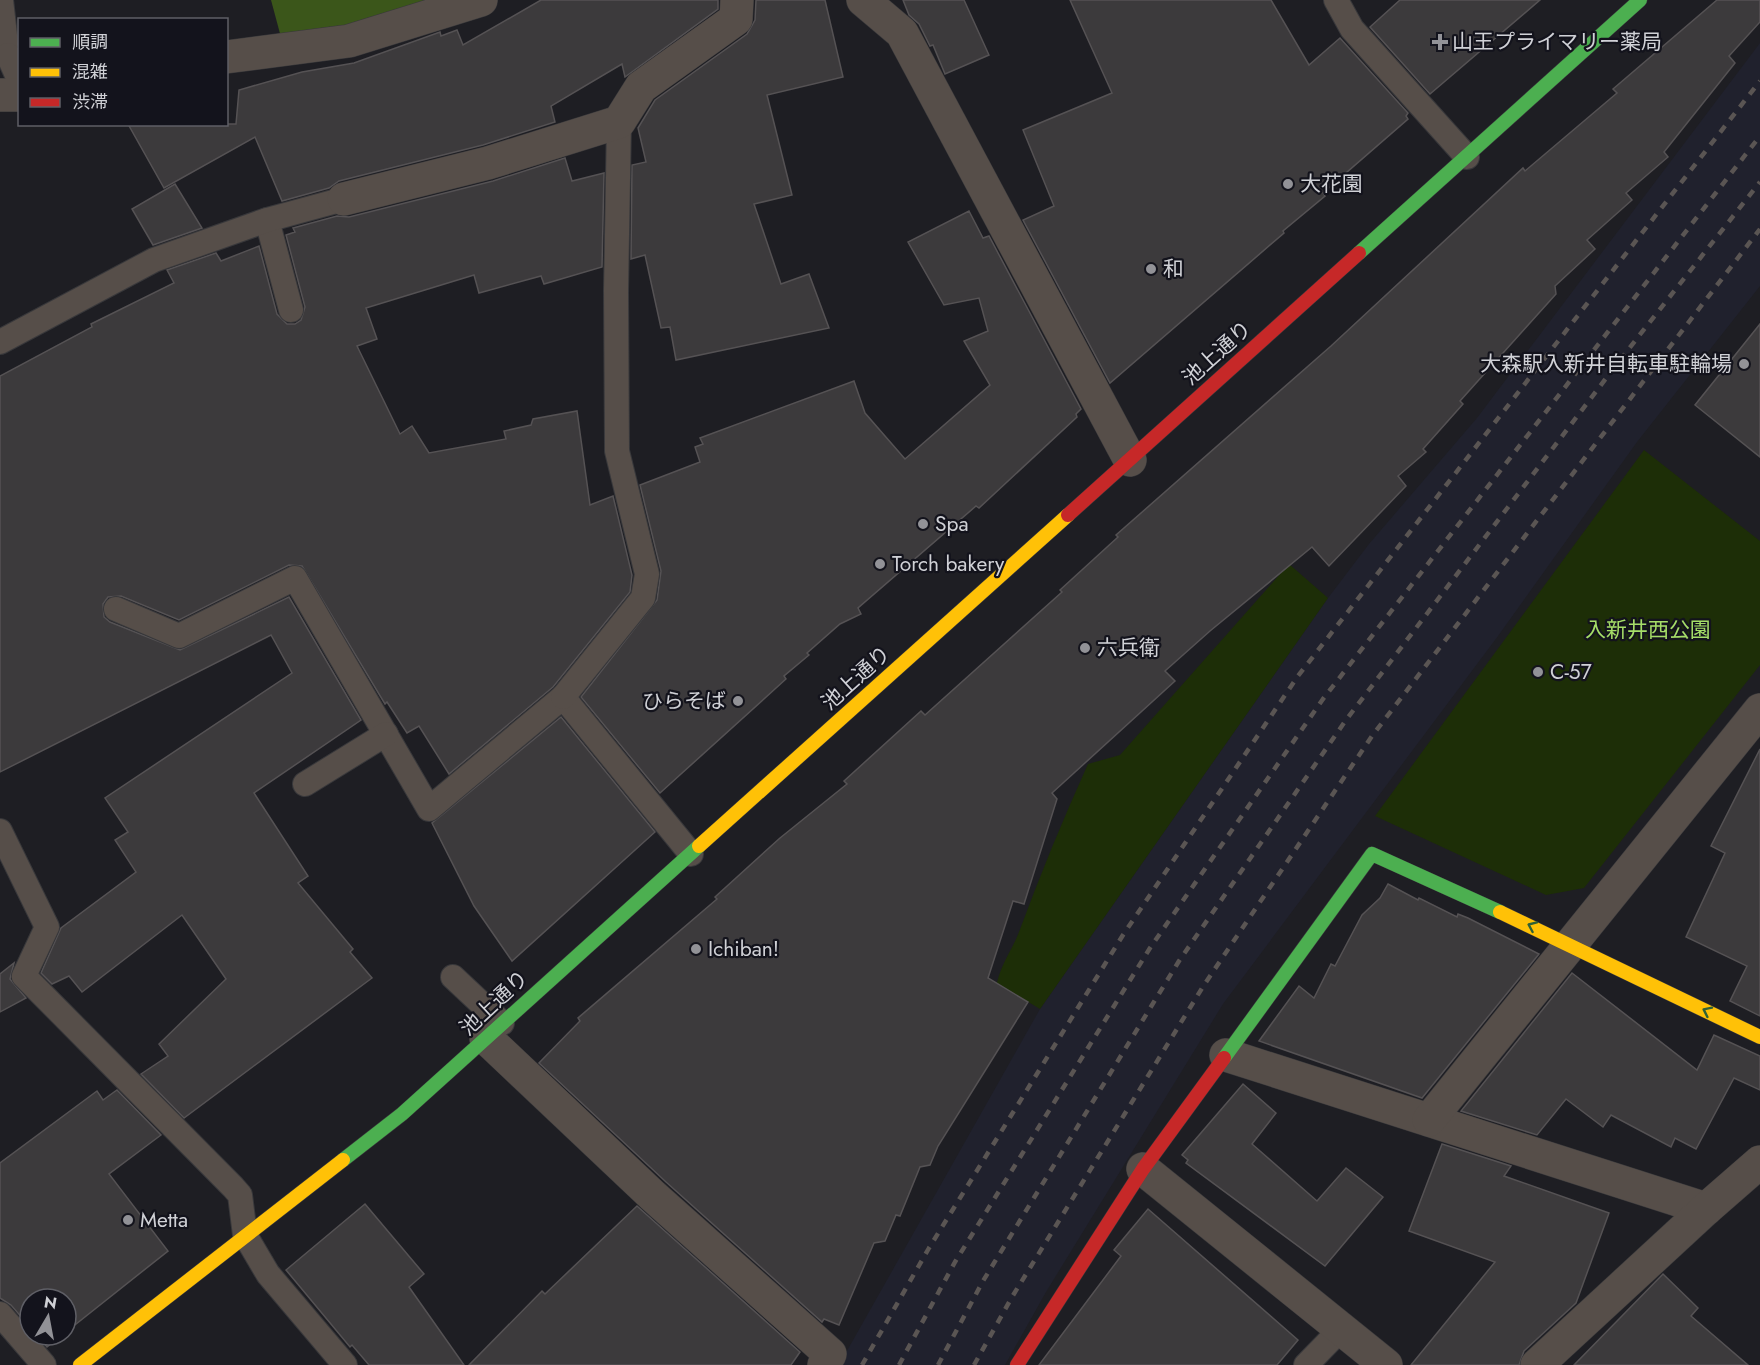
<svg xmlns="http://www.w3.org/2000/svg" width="1760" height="1365" viewBox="0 0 1760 1365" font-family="Jost,'Noto Sans JP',sans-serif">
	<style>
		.built { fill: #20212d }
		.green { fill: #1d2e07 }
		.forest { fill: #3b561a }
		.building { fill: #3c3a3c; stroke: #555254; stroke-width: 1.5 }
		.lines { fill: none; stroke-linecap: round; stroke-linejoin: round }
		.lane-casing { stroke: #38383b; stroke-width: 26 }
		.street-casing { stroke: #38383b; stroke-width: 34 }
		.fast-casing { stroke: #38383b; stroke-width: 15 }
		.slow-casing { stroke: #38383b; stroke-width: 15 }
		.jam-casing { stroke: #38383b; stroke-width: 15 }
		.lane { stroke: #564e49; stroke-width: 24 }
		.street { stroke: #564e49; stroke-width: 33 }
		.fast { stroke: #4caf50; stroke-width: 14 }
		.slow { stroke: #ffc107; stroke-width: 14 }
		.jam { stroke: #c62828; stroke-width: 14 }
		.rail { stroke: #5a5553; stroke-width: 4.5; stroke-dasharray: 8 8; stroke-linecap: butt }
		.oneway { stroke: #306136 }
		.poi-dot { fill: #929297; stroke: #13131c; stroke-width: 2 }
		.labels { text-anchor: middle; stroke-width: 4.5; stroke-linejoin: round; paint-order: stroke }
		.poi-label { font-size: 21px; fill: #d0d1d6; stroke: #13131c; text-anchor: start }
		.street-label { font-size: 21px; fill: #d0d1d6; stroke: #13131c }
		.park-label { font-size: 21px; fill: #a5dd68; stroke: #13131c }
	</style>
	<rect width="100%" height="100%" fill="#1e1e23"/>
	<path class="built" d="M1760,43V286L1637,442L1498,636L1223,1004L1046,1292L1005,1365H839L1040,1009L1328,598L1369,544L1477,418Z"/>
	<g class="green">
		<path d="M1644,450L1760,541V665L1584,888L1546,895L1375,816Z"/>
		<path d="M1289,564L1328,598L1040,1009L997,983C1001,964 1012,950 1019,932C1040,875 1063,819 1088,764L1120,755Z"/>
	</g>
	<path class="forest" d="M271,0H461L282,41Z"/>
	<g class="building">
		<path d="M541,0H718V9L625,77L622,64L551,106L555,122L483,145L339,181L329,188L282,201L255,137L164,188L128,124H236L239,90L302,72L354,63L440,32L441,36L457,30L463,45Z"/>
		<path d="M756,0H825L843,77L767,95L792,195L754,204L781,284L809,274L829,328L676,360L670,327L661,328L645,255L631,259L632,165L646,162L638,128L655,100L747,34L755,20Z"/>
		<path d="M903,0H964L989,55L945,74L933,45L930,46L919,24L909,15Z"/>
		<path d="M1070,0H1271L1309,65L1340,38L1408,113L1406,116L1408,119L1323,193L1325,196L1283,231L1284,233L1110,383L1023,220L1054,206L1023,130L1112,93Z"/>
		<path d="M1400,0H1540L1430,94L1370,27Z"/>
		<path d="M1717,0H1760V22L1729,56L1735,63L1664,152L1668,157L1626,193L1632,200L1587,240L1595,249L1555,286L1556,294L1460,401L1463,404L1423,449L1426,452L1398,476L1406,486L1329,566L1312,547L1210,631L1165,671L1175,681L1052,793L1057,799L1024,904L1013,901L988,978L1028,1002L938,1146L930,1165L920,1167L900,1216L896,1215L885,1241L874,1243L839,1325L824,1319L822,1322L666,1182L539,1063L580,1021L578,1018L717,899L715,897L780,838L847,784L844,781L921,711L925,715L1062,592L1060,590L1118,537L1116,535L1331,346L1523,168L1525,171L1617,93L1613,89Z"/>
		<path d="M565,158L572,181L604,173L602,267L544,284L541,276L479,293L474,275L366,308L377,339L357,346L400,434L412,426L429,453L506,439L504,431L531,425L533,419L577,411L590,505L613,496L632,575L630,592L553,687L449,774L419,726L407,733L387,702L385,704L302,566L289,565L179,620L121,596L108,597L103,604L104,617L110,622L180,650L289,597L361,720L254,793L308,876L298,883L353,949L350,952L372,978L184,1118L141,1074L168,1056L159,1044L226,979L182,915L82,992L69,976L52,984L41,973L61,928L136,872L115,840L128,832L105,798L292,673L271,635L0,772V376L92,327L91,324L174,283L167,270L216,253L221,261L259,246L277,314L287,324H295L301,320L305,307L286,235L295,232L293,228L337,216L349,217L493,181Z"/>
		<path d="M175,184L202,228L153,245L132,209Z"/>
		<path d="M969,211L983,238L989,236L1081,409L1076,414L1077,417L979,508L976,506L858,608L861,614L840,624L807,653L809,655L784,676L786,679L660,793L581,697L657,600L661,571L640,485L700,462L695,447L703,444L700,438L854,381L865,413L905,459L990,385L964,341L988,331L979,298L944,305L908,242Z"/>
		<path d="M1760,324V457L1695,405Z"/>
		<path d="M561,717L655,832L512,961L474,906L432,823Z"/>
		<path d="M1760,749V1016L1730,1001L1747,966L1686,937L1725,853L1711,846Z"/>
		<path d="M1388,884L1418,900L1419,898L1457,917L1458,914L1468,918L1539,954L1422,1098L1259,1041L1299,986L1314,998L1331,964L1335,966L1362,915L1380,898Z"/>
		<path d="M14,963L10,979L26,998L0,1012V974Z"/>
		<path d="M1572,973L1697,1070L1714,1035L1760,1056V1090L1734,1078L1696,1149L1675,1138L1671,1147L1611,1115L1603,1127L1566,1099L1537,1135L1461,1111Z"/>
		<path d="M1243,1084L1276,1113L1252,1144L1317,1201L1346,1168L1383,1197L1325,1266L1186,1163L1188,1160L1182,1155Z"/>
		<path d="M117,1090L161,1135L109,1174L168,1251L66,1332V1299H30V1327L11,1305L0,1298V1163L97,1091L103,1100Z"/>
		<path d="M1442,1144L1511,1166L1504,1176L1609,1213L1576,1303L1524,1351L1519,1365H1411L1495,1262L1409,1231Z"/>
		<path d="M365,1204L424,1274L409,1287L464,1365H369L352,1345L350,1347L286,1270Z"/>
		<path d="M637,1206L800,1352L791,1365H469L542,1291L545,1294Z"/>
		<path d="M1148,1209L1298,1340L1277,1365H1039L1121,1256L1114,1250Z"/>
		<path d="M1663,1274L1698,1308L1691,1316L1748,1365H1574Z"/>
		<path d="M37,1335H62L47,1347Z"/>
	</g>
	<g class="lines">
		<g class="lane-casing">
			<g id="lane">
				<path d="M1,0L6,44"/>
				<path d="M1336,0L1352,29L1467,157"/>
				<path d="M8,55L20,82"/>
				<path d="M267,220L291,310"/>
				<path d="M0,342L154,260L267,220L344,199"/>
				<path d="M116,609L179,636L295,578L429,809L563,697L691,854"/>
				<path d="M563,697L643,598L647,574L617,451L616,291L619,122"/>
				<path d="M305,784L386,734"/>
				<path d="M0,831L47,927L24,976L233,1187L240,1195L245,1235L268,1274L345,1365"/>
				<path d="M453,977L502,1023"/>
				<path d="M0,1314L44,1365"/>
				<path d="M1306,1365L1342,1328"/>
			</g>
		</g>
		<g class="street-casing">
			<g id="street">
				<path d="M863,0L902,33L1130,460"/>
				<path d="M226,57L349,41L481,0"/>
				<path d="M0,95H20"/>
				<path d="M344,199L488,163L619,122L641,87L736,19L737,0"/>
				<path d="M486,1038L653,1196L830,1354L824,1365"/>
				<path d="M1226,1055L1706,1209"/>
				<path d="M1429,1120L1760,710"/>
				<path d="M1143,1169L1386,1365"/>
				<path d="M1537,1365L1706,1209L1760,1162"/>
			</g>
		</g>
		<g class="fast-casing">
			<g id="fast">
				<path d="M1359,253L1640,0"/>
				<path d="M1224,1058L1372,854L1500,912"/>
				<path d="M343,1160L402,1114L699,846"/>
			</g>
		</g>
		<g class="slow-casing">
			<g id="slow">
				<path d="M699,846L1068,515"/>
				<path d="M1500,912L1760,1037"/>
				<path d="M80,1365L343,1160"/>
			</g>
		</g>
		<g class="jam-casing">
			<g id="jam">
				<path d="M1068,515L1359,253"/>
				<path d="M1017,1365L1143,1169L1224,1058"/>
			</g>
		</g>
		<use href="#lane" class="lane"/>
		<use href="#street" class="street"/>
		<use href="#fast" class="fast"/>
		<use href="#slow" class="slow"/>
		<use href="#jam" class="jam"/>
		<g class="rail">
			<path d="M862,1365L929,1248L1123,935L1298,676L1760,81"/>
			<path d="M899,1365L955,1262L1150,948L1323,699L1760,136"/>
			<path d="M938,1365L983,1281L1179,961L1346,720L1620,360L1760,182"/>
			<path d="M974,1365L1012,1297L1204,985L1372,736L1760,229"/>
		</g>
	</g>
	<defs><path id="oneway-chevron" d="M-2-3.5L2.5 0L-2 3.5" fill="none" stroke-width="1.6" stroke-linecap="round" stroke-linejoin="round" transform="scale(1.5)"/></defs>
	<g class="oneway">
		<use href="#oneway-chevron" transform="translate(1532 926) rotate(-156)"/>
		<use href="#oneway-chevron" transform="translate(1707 1011) rotate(-154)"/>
	</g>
	<g class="poi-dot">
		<path d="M1437 33h6v6h6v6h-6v6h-6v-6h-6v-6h6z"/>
		<circle cx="1288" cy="184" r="6"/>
		<circle cx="1151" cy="269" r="6"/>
		<circle cx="1744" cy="364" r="6"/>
		<circle cx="923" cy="524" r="6"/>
		<circle cx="880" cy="564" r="6"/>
		<circle cx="1085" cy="648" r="6"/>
		<circle cx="1538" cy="672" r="6"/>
		<circle cx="738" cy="701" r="6"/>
		<circle cx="696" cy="949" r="6"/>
		<circle cx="128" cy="1220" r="6"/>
	</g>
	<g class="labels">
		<g class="poi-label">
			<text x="1452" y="49">山王プライマリー薬局</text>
			<text x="1300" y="191">大花園</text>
			<text x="1163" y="276">和</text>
			<text x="1732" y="371" text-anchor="end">大森駅入新井自転車駐輪場</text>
			<text x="935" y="531">Spa</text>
			<text x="892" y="571">Torch bakery</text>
			<text x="1097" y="655">六兵衛</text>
			<text x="1550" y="679">C-57</text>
			<text x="726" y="708" text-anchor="end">ひらそば</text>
			<text x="708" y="956">Ichiban!</text>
			<text x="140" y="1227">Metta</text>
		</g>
		<g class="street-label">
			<text transform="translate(1217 353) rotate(-42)" y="7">池上通り</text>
			<text transform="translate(856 678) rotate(-42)" y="7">池上通り</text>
			<text transform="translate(494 1003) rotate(-43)" y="7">池上通り</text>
		</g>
		<g class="park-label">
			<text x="1648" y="637">入新井西公園</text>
		</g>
	</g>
	<rect x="18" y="18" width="210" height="108" fill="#13131c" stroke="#5f5f66" stroke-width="1.5"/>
	<rect x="30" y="38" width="30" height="9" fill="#4caf50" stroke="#5f5f66" stroke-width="1.5"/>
	<text x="72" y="48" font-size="18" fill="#d0d1d6">順調</text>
	<rect x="30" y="68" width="30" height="9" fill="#ffc107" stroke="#5f5f66" stroke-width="1.5"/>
	<text x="72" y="78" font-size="18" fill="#d0d1d6">混雑</text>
	<rect x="30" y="98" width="30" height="9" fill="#c62828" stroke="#5f5f66" stroke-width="1.5"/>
	<text x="72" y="108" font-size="18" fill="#d0d1d6">渋滞</text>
	<g transform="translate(48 1317) rotate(10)"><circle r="28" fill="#13131c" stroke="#5f5f66" stroke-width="1.5"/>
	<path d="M0-4.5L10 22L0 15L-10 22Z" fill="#929297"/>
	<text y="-9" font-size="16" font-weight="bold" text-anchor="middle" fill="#d0d1d6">N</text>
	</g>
</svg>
